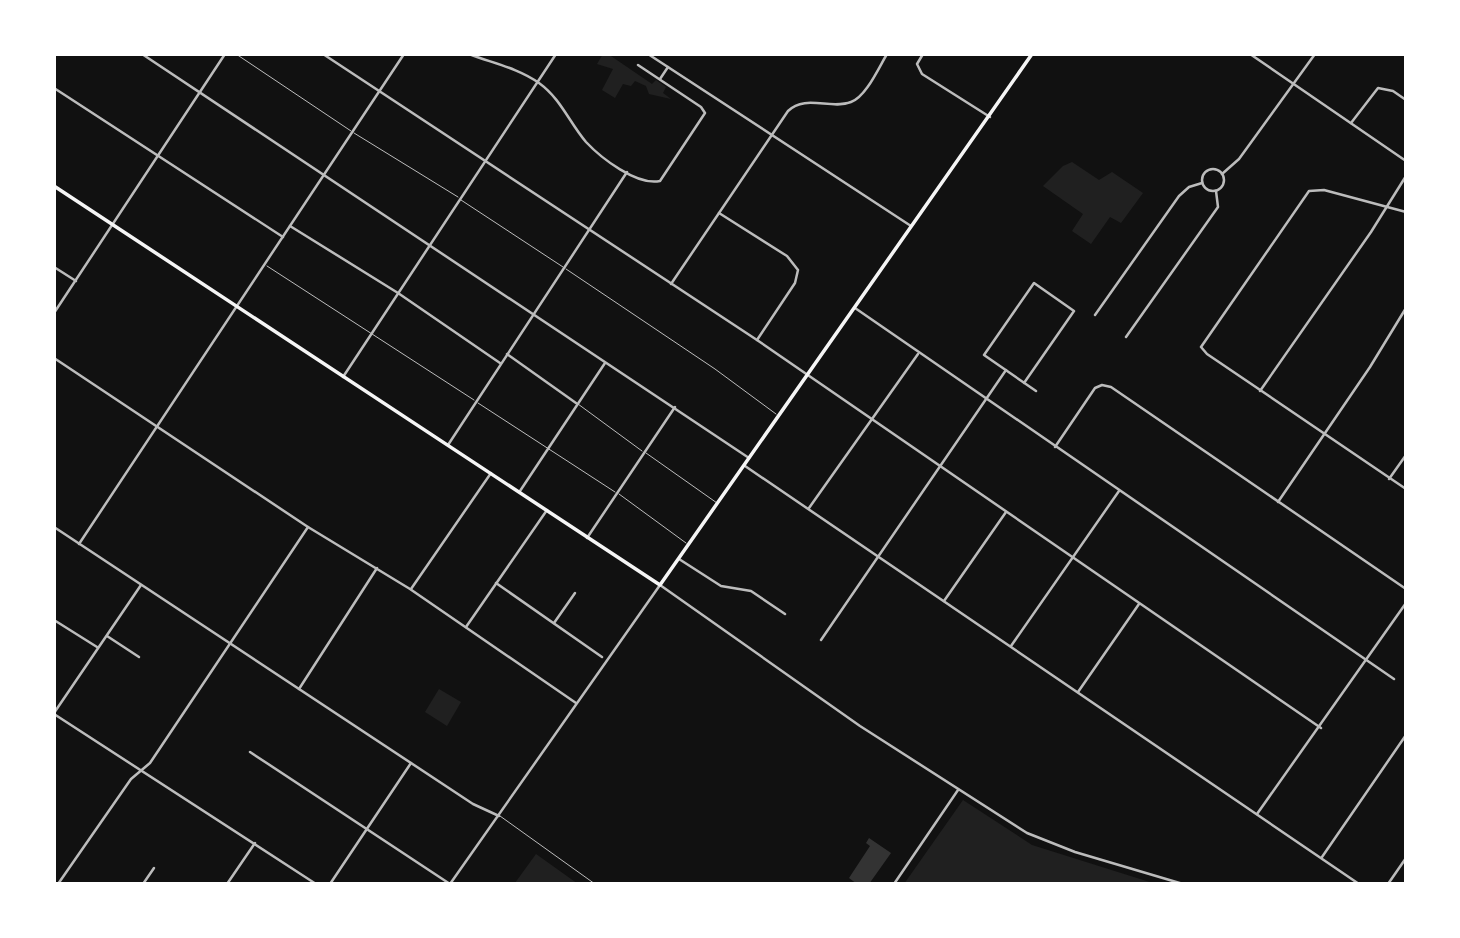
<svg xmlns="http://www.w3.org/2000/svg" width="1460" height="938" viewBox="0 0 1460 938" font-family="Rubik,sans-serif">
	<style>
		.green { fill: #202020 }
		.water { fill: #333 }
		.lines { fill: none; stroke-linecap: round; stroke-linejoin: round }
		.service { stroke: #bcbcbc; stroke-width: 1 }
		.minor { stroke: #bcbcbc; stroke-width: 2.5 }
		.tertiary { stroke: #bcbcbc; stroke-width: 2.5 }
		.secondary { stroke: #f5f5f5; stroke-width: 3.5 }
	</style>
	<rect width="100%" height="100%" fill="#111"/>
	<g class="green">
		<path d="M603,54H608L652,84L656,80L666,87L663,93L671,99L649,94L646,86L635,81L631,86L623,84L615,98L602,90L613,69L597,64Z"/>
		<path d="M1072,162L1099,180L1112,172L1143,193L1121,223L1110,217L1091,244L1072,231L1083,214L1043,186L1063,166Z"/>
		<path d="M439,689L461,702L447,726L425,712Z"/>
		<path d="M963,800L1032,845L1156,884H904Z"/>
		<path d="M536,854L578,884L515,883Z"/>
	</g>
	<path class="water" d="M869,838L891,853L869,884H857L849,878L870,846L866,843Z"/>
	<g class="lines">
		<g class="service">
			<path d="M236,54L351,131"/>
			<path d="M354,133L458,197"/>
			<path d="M461,200L563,267"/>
			<path d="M267,266L474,400"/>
			<path d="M566,269L715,369L776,414"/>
			<path d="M478,403L615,492"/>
			<path d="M578,404L642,451"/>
			<path d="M646,453L717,503"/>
			<path d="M619,494L686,543"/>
			<path d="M500,816L595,884"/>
		</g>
		<g class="minor">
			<path d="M142,54L749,458"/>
			<path d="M323,54L757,340L1321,728"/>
			<path d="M469,54C492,63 518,68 539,83C561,99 569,122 586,142C601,158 637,186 660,181L705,113L701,107L638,65"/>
			<path d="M648,54L911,226"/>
			<path d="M923,54L917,64L922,74L990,117"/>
			<path d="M660,79L668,67"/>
			<path d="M1351,123L1378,88L1393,91L1406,100"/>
			<circle cx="1213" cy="180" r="11"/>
			<path d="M1222,174L1239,159L1315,54"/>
			<path d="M1406,212L1324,190L1309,191L1201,347L1207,354L1406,489"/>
			<path d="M719,213L787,256L798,270L795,283L757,340"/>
			<path d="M290,226L398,293L500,363"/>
			<path d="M54,267L76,281"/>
			<path d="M671,284L788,111C805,94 831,110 851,102C866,97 879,67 887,54"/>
			<path d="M855,308L1394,679"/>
			<path d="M54,313L225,54"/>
			<path d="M1095,315L1179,196L1189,187L1202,183"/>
			<path d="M1126,337L1218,207L1216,191"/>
			<path d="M507,354L576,403"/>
			<path d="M54,358L308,527L410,589L576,703"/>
			<path d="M343,377L556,54"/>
			<path d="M1024,383L1074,311L1034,283L984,355L1036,391"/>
			<path d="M1260,391L1371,232L1406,176"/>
			<path d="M448,445L627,172"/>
			<path d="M1055,447L1095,388L1102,385L1111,387L1406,589"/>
			<path d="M745,466L1359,884"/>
			<path d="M1389,479L1406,455"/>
			<path d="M520,491L605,363"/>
			<path d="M1278,502L1370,367L1406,308"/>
			<path d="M809,508L918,354"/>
			<path d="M587,538L675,407"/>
			<path d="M79,544L404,54"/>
			<path d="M679,559L721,586L751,591L785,614"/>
			<path d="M496,583L602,657"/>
			<path d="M411,589L491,473"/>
			<path d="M944,601L1006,512"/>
			<path d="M54,620L97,647"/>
			<path d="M554,623L575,593"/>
			<path d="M466,627L547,510"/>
			<path d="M107,636L139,657"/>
			<path d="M821,640L1006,370"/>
			<path d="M1011,646L1119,491"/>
			<path d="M299,689L377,568"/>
			<path d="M1078,692L1139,604"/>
			<path d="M54,713L141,585"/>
			<path d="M54,714L316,884"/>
			<path d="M250,752L450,884"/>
			<path d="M1257,814L1406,603"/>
			<path d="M1322,857L1406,735"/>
			<path d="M58,884L131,779L150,763L308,527"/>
			<path d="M143,884L154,868"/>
			<path d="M227,884L255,843"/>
			<path d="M330,884L411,763"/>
			<path d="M894,884L958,790"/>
			<path d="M1388,884L1406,858"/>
		</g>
		<g class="tertiary">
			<path d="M1250,54L1406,161"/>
			<path d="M54,88L283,237"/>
			<path d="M54,527L473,804L499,816"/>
			<path d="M450,884L660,585L860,726L1027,833L1075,852L1183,884"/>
		</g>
		<path class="secondary" d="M54,186L660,585L1032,54"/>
	</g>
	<rect width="1460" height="938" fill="none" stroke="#ffffff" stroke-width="112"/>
</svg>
